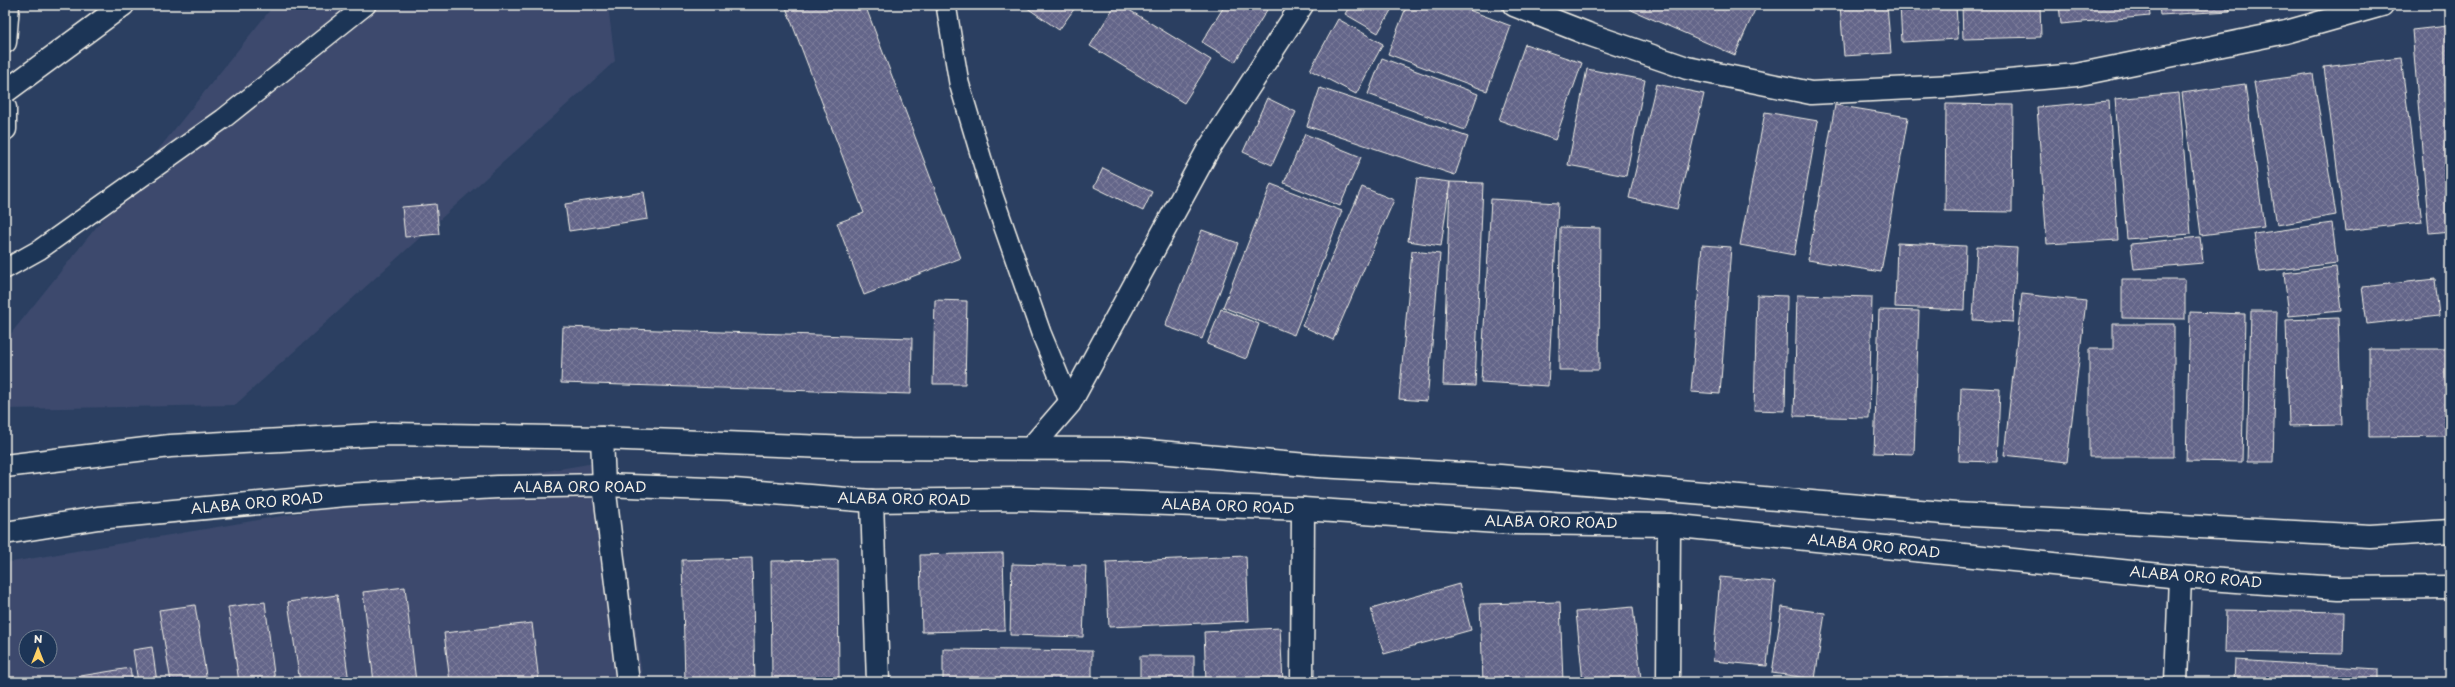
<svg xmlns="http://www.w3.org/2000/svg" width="2455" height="687" viewBox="0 0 2455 687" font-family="'Playpen Sans',sans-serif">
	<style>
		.built { fill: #3c4a6d; fill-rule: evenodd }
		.building { fill: url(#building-cross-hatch); stroke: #f4f1e8 }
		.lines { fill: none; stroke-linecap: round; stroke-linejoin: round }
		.service-casing { stroke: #f4f1e8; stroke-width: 22 }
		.minor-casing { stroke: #f4f1e8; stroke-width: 25 }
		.secondary-casing { stroke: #f4f1e8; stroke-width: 25 }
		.primary-casing { stroke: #f4f1e8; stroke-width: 25 }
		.motorway-casing { stroke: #f4f1e8; stroke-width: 25 }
		.service { stroke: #1d3557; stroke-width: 19 }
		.minor { stroke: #1d3557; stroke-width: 22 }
		.secondary { stroke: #1d3557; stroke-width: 22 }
		.primary { stroke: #1d3557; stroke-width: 22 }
		.motorway { stroke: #1d3557; stroke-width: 22 }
		.labels { text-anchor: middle; stroke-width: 4; stroke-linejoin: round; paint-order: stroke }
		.street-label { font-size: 14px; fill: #f4f1e8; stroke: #1d3557 }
	</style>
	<defs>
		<pattern id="building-cross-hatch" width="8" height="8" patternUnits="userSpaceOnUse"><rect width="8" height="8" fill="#646589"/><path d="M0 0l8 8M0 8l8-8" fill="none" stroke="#7b7c9a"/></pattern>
	</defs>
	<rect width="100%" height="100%" fill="#2b3f61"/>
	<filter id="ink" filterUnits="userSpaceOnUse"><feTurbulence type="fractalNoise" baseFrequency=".025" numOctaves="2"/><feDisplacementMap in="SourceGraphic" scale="8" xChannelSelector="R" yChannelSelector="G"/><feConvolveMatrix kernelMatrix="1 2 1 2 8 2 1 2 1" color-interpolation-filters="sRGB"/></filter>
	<g filter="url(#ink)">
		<g class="built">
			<path d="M274,5H608L615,61L235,405L5,409V341Z"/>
			<path d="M612,460L643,682H5V563ZM26,637H50V661H26Z"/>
		</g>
		<g class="building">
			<path d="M785,5H865L961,258L864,295L837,223L864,213Z"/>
			<path d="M1023,5H1077L1059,30Z"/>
			<path d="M1115,5H1121L1211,60L1184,103L1090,46Z"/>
			<path d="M1225,5H1270L1235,62L1202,42Z"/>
			<path d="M1350,5H1394L1378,33L1345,14Z"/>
			<path d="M1407,5H1456L1511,26L1487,91L1388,54Z"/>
			<path d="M1631,5H1757L1735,55L1629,9Z"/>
			<path d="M1840,5H1887L1891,53L1844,56Z"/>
			<path d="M1900,5H1956L1958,39L1902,42Z"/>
			<path d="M1962,5H2040L2041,37L1963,39Z"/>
			<path d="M2059,5H2149L2150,16L2061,24Z"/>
			<path d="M2159,5H2229L2230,11L2160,15Z"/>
			<path d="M1338,19L1383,44L1356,94L1310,70Z"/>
			<path d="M2448,26L2450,231L2429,233L2412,30Z"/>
			<path d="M1525,44L1582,63L1555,140L1499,120Z"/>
			<path d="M1382,58L1478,94L1465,130L1368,94Z"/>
			<path d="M2401,58L2422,222L2345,231L2324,67Z"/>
			<path d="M1587,69L1645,80L1626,176L1568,165Z"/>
			<path d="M2313,74L2336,215L2277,225L2254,82Z"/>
			<path d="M1656,84L1704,94L1677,209L1629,198Z"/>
			<path d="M2245,84L2264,227L2201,235L2182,93Z"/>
			<path d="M1320,88L1468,137L1455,175L1307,126Z"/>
			<path d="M2179,93L2191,234L2127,239L2115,99Z"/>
			<path d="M1267,98L1296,112L1272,165L1243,152Z"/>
			<path d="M2109,101L2118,240L2047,244L2037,107Z"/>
			<path d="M1946,104L2013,105L2012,212L1945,211Z"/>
			<path d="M1835,105L1908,117L1881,272L1808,260Z"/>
			<path d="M1765,112L1818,121L1794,255L1740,245Z"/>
			<path d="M1305,134L1361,157L1340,206L1284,183Z"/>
			<path d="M1103,168L1152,192L1143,211L1094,187Z"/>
			<path d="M1417,178L1450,182L1441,246L1408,241Z"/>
			<path d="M1450,182L1483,183L1475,386L1443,385Z"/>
			<path d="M1271,184L1342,211L1294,335L1223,307Z"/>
			<path d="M1362,187L1394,200L1333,340L1302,326Z"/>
			<path d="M644,192L648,219L569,231L565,204Z"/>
			<path d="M1491,199L1558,203L1548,386L1481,382Z"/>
			<path d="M436,204L439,234L405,237L402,207Z"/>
			<path d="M2332,223L2337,263L2260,272L2254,234Z"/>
			<path d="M1560,227L1600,228L1599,370H1559Z"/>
			<path d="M1202,230L1238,243L1202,339L1165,326Z"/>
			<path d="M2200,237L2203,263L2134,269L2131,244Z"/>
			<path d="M1897,243L1966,246L1964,310L1895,307Z"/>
			<path d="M1702,245L1731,247L1720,394L1691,392Z"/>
			<path d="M1977,246L2017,248L2013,322L1973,320Z"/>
			<path d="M1412,251L1440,254L1427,401L1399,399Z"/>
			<path d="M2336,267L2341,311L2289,316L2284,273Z"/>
			<path d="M2122,279H2185V319L2122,318Z"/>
			<path d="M2435,279L2439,316L2367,324L2362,287Z"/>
			<path d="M2022,294L2086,301L2067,462L2004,455Z"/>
			<path d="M1757,295L1787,296L1785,411L1754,410Z"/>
			<path d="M1797,295L1872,297L1869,418L1794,416Z"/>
			<path d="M935,300L967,301L965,384H933Z"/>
			<path d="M1221,309L1259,324L1246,359L1207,344Z"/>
			<path d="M1879,310L1919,311L1914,454L1874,453Z"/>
			<path d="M2251,311H2277L2273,462H2247Z"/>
			<path d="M2190,312L2245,314L2242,462L2186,461Z"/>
			<path d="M2338,318L2342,425L2289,426L2286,320Z"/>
			<path d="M2113,324H2174V457H2089V349H2113Z"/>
			<path d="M563,327L912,338L911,394L561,383Z"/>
			<path d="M2369,349H2448L2450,436L2369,437Z"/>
			<path d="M1961,387L2000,389L1997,462L1959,461Z"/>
			<path d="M1003,553L1005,630L922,632L920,555Z"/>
			<path d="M1246,556L1249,621L1109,627L1106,562Z"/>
			<path d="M752,558L755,682H685L682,560Z"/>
			<path d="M838,560L839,682H772L771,561Z"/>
			<path d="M1012,564L1086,566L1083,637L1010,635Z"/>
			<path d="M1720,577L1775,582L1767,666L1713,661Z"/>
			<path d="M1459,584L1471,630L1384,654L1371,609Z"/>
			<path d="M405,587L416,682H374L363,592Z"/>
			<path d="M337,595L349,682H300L288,602Z"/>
			<path d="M265,602L275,682H239L228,607Z"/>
			<path d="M1560,602L1563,682H1483L1480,604Z"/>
			<path d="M195,605L207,682H171L159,610Z"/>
			<path d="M1633,607L1641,679L1583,682L1576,612Z"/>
			<path d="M1782,607L1825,613L1815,679L1772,673Z"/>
			<path d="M2226,610L2344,612L2343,654L2225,652Z"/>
			<path d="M532,623L539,682H450L444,633Z"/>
			<path d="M1280,628L1283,682H1206L1204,632Z"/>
			<path d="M152,647L157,682H138L133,650Z"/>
			<path d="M943,649L1092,651V682H943Z"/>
			<rect x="1140" y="656" width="54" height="26"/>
			<path d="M2235,660L2378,669V682H2234Z"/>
			<path d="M130,668L132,682H62V679Z"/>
			<path d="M1949,677V682H1908V680Z"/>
		</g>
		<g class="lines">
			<g class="service-casing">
				<g id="service">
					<path d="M946,5L959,83L991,190L1041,333L1070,403"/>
					<path d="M5,269L39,250L223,119L366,5"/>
				</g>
			</g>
			<g class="minor-casing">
				<g id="minor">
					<path d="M1514,5L1588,34L1687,68L1811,93L1952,86L2076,75L2286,32L2382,5"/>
					<path d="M602,438L604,485L628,682"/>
					<path d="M1031,448L1070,403L1208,150L1302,5"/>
					<path d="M872,501L878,682"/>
					<path d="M1302,682L1303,509"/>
					<path d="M1668,682L1669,525"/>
					<path d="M2176,682L2180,577"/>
				</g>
			</g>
			<g class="secondary-casing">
				<g id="secondary">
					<path d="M5,108V129"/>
					<path d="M5,466L170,446L391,434L602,438L851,448L1125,449L1318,466L1500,476L1956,514L2370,536L2450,531"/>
					<path d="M5,533L98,518L345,495L498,487L604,485L734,490L872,501L1015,499L1087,501L1303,509L1513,523L1669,525L2180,577L2338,588L2450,587"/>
				</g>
			</g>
			<g class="primary-casing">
				<path id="primary" d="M5,92L123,5"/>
			</g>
			<g class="motorway-casing">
				<path id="motorway" d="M5,42L8,5"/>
			</g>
			<use href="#service" class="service"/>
			<use href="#minor" class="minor"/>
			<use href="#secondary" class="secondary"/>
			<use href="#primary" class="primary"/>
			<use href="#motorway" class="motorway"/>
		</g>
	</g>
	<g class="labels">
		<g class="street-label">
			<text x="580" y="492">ALABA ORO ROAD</text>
			<text transform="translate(904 499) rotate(1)" y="5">ALABA ORO ROAD</text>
			<text transform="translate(257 503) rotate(-5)" y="5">ALABA ORO ROAD</text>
			<text transform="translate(1228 506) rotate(2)" y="5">ALABA ORO ROAD</text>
			<text transform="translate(1551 522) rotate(1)" y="5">ALABA ORO ROAD</text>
			<text transform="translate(1874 546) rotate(6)" y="5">ALABA ORO ROAD</text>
			<text transform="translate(2196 577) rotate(5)" y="5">ALABA ORO ROAD</text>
		</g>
	</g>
	<rect width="2455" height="687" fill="none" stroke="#1d3557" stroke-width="20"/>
	<rect x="10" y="10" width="2435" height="667" fill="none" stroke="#f4f1e8" stroke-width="1.5" filter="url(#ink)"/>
	<g transform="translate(38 649)"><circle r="19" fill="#1d3557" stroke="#738091"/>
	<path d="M0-3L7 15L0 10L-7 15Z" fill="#ffd166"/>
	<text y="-6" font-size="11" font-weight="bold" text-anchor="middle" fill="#f4f1e8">N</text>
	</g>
</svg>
